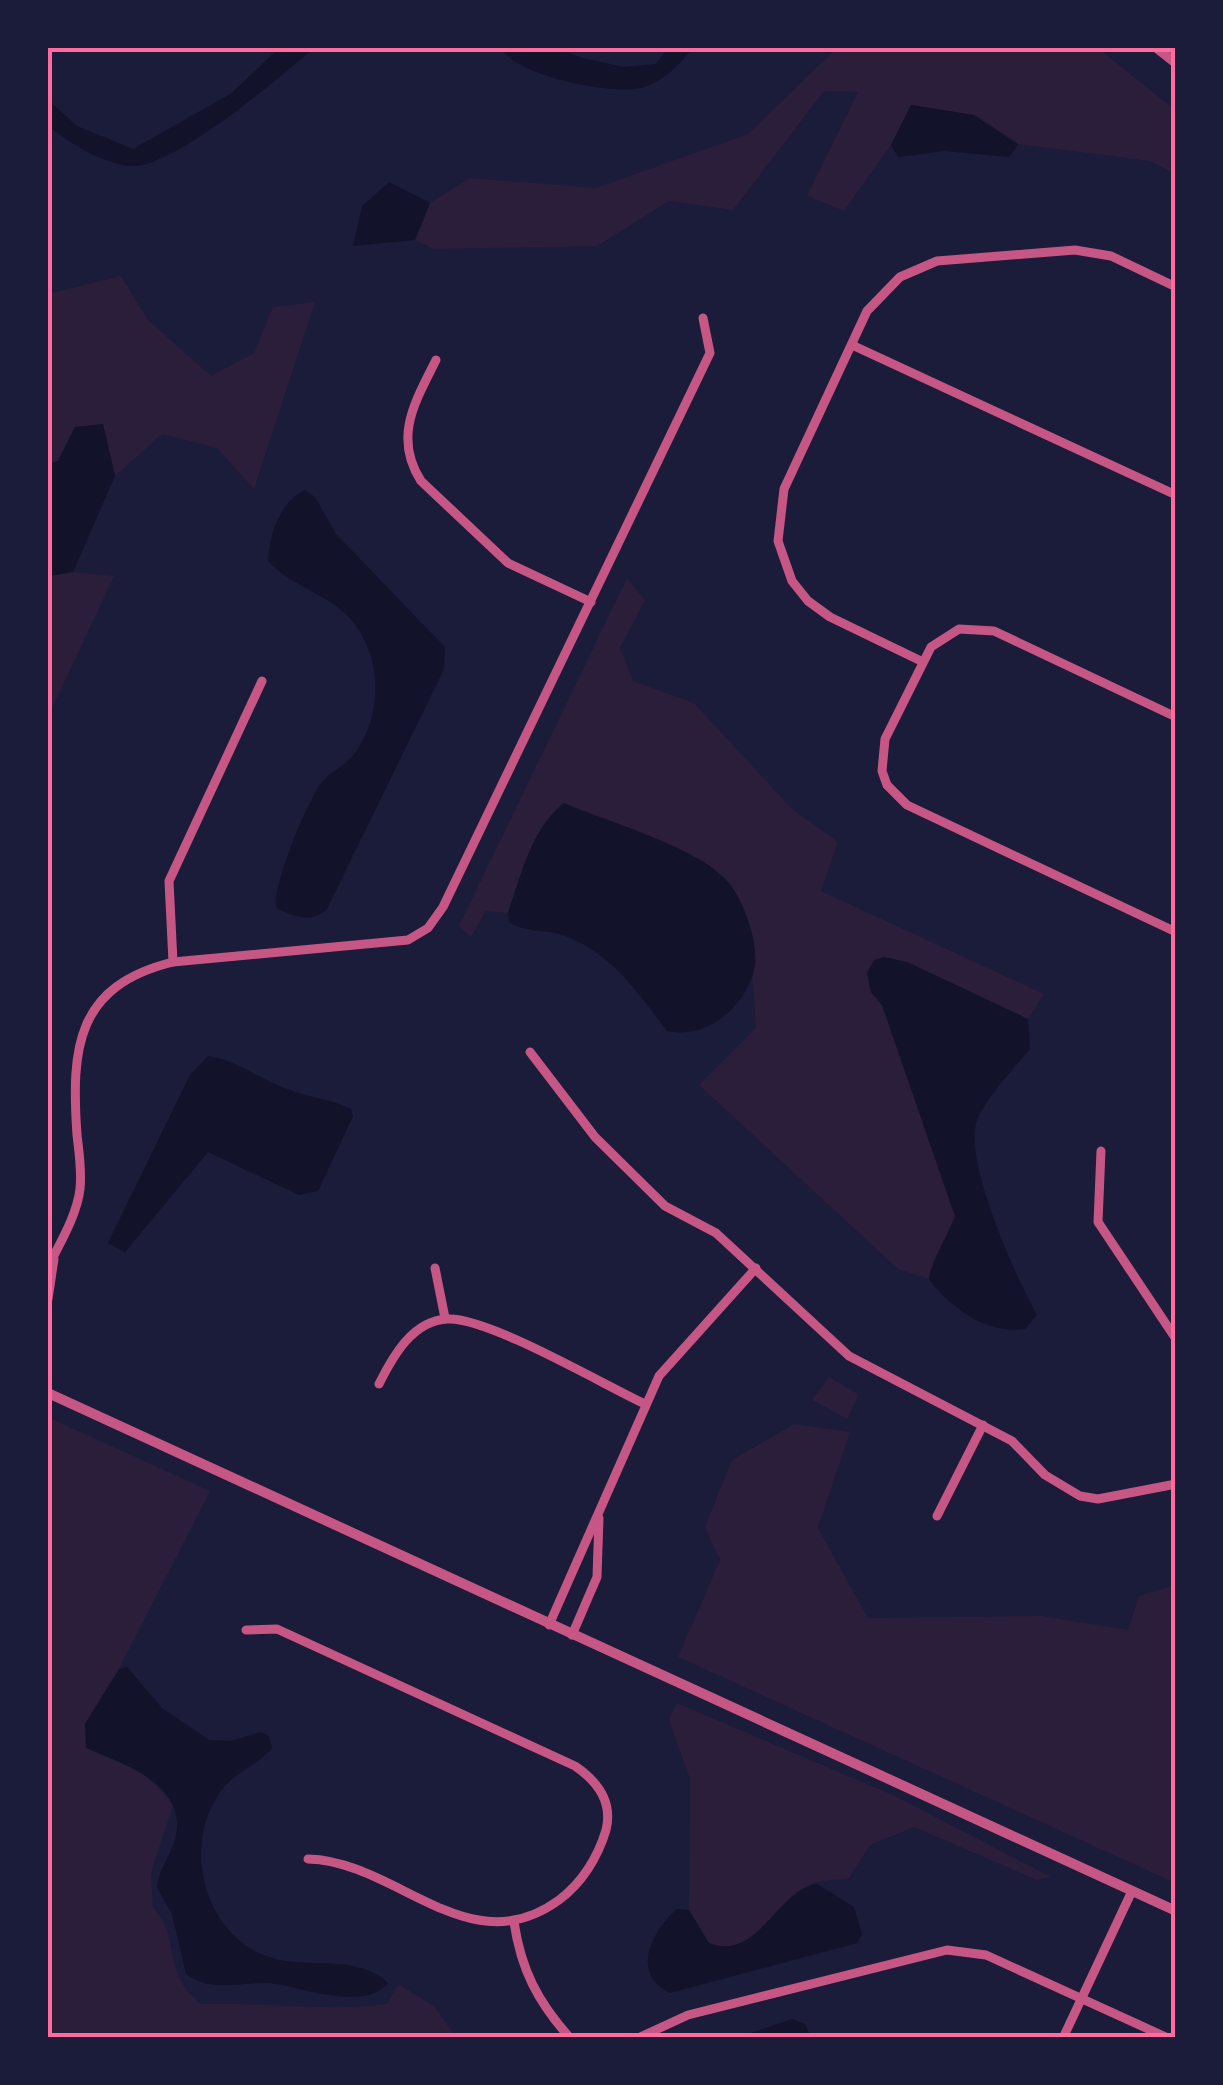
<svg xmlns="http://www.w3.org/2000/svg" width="1223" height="2085" viewBox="0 0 1223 2085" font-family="Lato,sans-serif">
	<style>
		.green { fill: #2a1e3b }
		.water { fill: #12122b }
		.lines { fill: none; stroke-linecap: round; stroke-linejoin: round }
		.minor { stroke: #c65784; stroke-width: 9 }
		.tertiary { stroke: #c65784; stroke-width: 10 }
		.neatline { fill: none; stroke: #ff6b9d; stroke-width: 4 }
	</style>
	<rect width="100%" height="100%" fill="#1b1b3a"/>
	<g class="green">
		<path d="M837,48H1098L1175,110V174L1150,161L1018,144L974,115L911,105L891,145L844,211L807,196L858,92L824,91L733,210L669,201L597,246L434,249L415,240L430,203L470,178L596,188L748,134Z"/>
		<path d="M121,276L148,320L211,376L254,353L273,307L315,302L254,489L217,448L162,434L115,476L103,425L75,427L58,461L48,464V294Z"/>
		<path d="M73,572L114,576L48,717V576Z"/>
		<path d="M627,578L645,600L620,648L633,681L694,703L792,809L838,842L821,891L1044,994L1028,1019L907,962L871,992L882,1005L955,1216C947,1238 933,1257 929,1279L898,1269L699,1085L756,1028L749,924L531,849L508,913L486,911L471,937L459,926Z"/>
		<path d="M829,1377L859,1395L847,1419L812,1400Z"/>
		<path d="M48,1417L210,1491L119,1669L85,1724C112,1750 154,1778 173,1805L151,1873L153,1907C183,1940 159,1969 201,2004C263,2002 325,2012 387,2004L398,1984L434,2006L456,2037L48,2038Z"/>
		<path d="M794,1424L850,1432L818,1528L868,1618L1043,1616L1128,1630L1139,1596L1175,1585V1883L678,1657L720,1560L705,1527L732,1460Z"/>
		<path d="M677,1703L895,1796L1051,1877L1037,1880L914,1827L870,1845L849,1878C836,1880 820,1880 809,1885C775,1901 755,1960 709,1944L689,1910L690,1779L669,1720Z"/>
	</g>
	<g class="water">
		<path d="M279,48H314C282,76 173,168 132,166C101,164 71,143 48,126V100L77,126L133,149L232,93Z"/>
		<path d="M501,48H557L579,57L624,67L656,64L668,48H693C679,64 667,79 645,87C615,97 514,75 501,48Z"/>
		<path d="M911,105L974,115L1018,144L1009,157L944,151L898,157L891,145Z"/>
		<path d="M389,182L430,203L415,240L353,246L362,206Z"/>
		<path d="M103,424L115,476L73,572L48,576V464L58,461L75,427Z"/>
		<path d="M305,490L315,497L336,534L445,647L444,669L327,909C310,924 296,916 277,909C269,893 308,799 322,782C331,771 348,764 356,752C381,715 382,665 358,629C336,594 294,590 268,561C270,533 279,503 305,490Z"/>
		<path d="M564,803C608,822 702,848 730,884C744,903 758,941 755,965C748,1006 707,1040 667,1031C637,991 611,953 563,935C545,929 525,933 509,922L508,913C521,875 531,829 564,803Z"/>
		<path d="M884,957L907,962L1028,1019L1030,1049C1015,1067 981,1103 976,1124C965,1164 1016,1278 1037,1315L1025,1329C988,1335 950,1308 929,1279C933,1257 947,1238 955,1216L882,1005L871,992L867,973L874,960Z"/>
		<path d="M208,1056C238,1060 261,1081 290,1090C310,1098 332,1099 351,1109L353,1116L318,1191L299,1195L208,1152L125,1252L108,1243L190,1075Z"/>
		<path d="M127,1667L162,1708L209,1740L231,1741L261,1732L269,1736L272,1748C257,1766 234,1772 220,1792C178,1851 209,1951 286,1961C319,1966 361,1957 388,1983C366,2011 305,1989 277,1984C246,1979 213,1995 186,1974L172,1914L157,1888C159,1866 176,1850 177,1828C180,1781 120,1763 86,1748L85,1724L119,1669Z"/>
		<path d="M817,1884L854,1907L862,1934L857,1943L670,1993C631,1974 650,1933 677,1909L689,1910L709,1943C759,1962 776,1890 817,1884Z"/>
		<path d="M792,2019L805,2024L811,2037H739Z"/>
	</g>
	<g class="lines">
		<g class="minor">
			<path d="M852,345L1176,495"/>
			<path d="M436,360C415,402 393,437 421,481L508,563L591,602"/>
			<path d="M921,661L830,617L808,601L792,581L778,541L784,489L867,311L900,277L937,261L1075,250L1111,256L1176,287"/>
			<path d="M1176,717L994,631L959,629L931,647L885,739L882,771L887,785L907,805L1176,932"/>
			<path d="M173,962L169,881L262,681"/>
			<path d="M530,1052L595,1137L665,1206L716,1233L849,1356L1012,1441L1045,1475L1080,1496L1098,1499L1176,1484"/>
			<path d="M1101,1151L1098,1222L1176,1339"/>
			<path d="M48,1267C60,1243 77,1215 80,1189C82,1171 79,1152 77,1135C71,1048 76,986 173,962L408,940L428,928L443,907L710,353L703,318"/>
			<path d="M435,1268L445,1318"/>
			<path d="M48,1299L54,1259"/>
			<path d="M379,1384C393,1356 413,1320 448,1319C488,1317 604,1385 645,1404"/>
			<path d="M937,1516L983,1425"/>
			<path d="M549,1625L659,1376L756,1268"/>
			<path d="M246,1630L277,1629L575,1766C597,1781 613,1802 606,1830C598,1857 582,1883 559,1900C469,1966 397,1861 308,1859"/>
			<path d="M572,1635L597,1577L599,1518"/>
			<path d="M514,1922C521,1970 538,2002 570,2038"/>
			<path d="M638,2038L688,2015L947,1950L986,1955L1168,2038"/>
			<path d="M1063,2038L1132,1891"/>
		</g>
		<g class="tertiary">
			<path d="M1157,48L1176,63"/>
			<path d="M48,1393L1176,1911"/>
		</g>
	</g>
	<rect width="1223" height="2085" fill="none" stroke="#1b1b3a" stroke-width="100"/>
	<rect x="50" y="50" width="1123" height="1985" class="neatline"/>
</svg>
